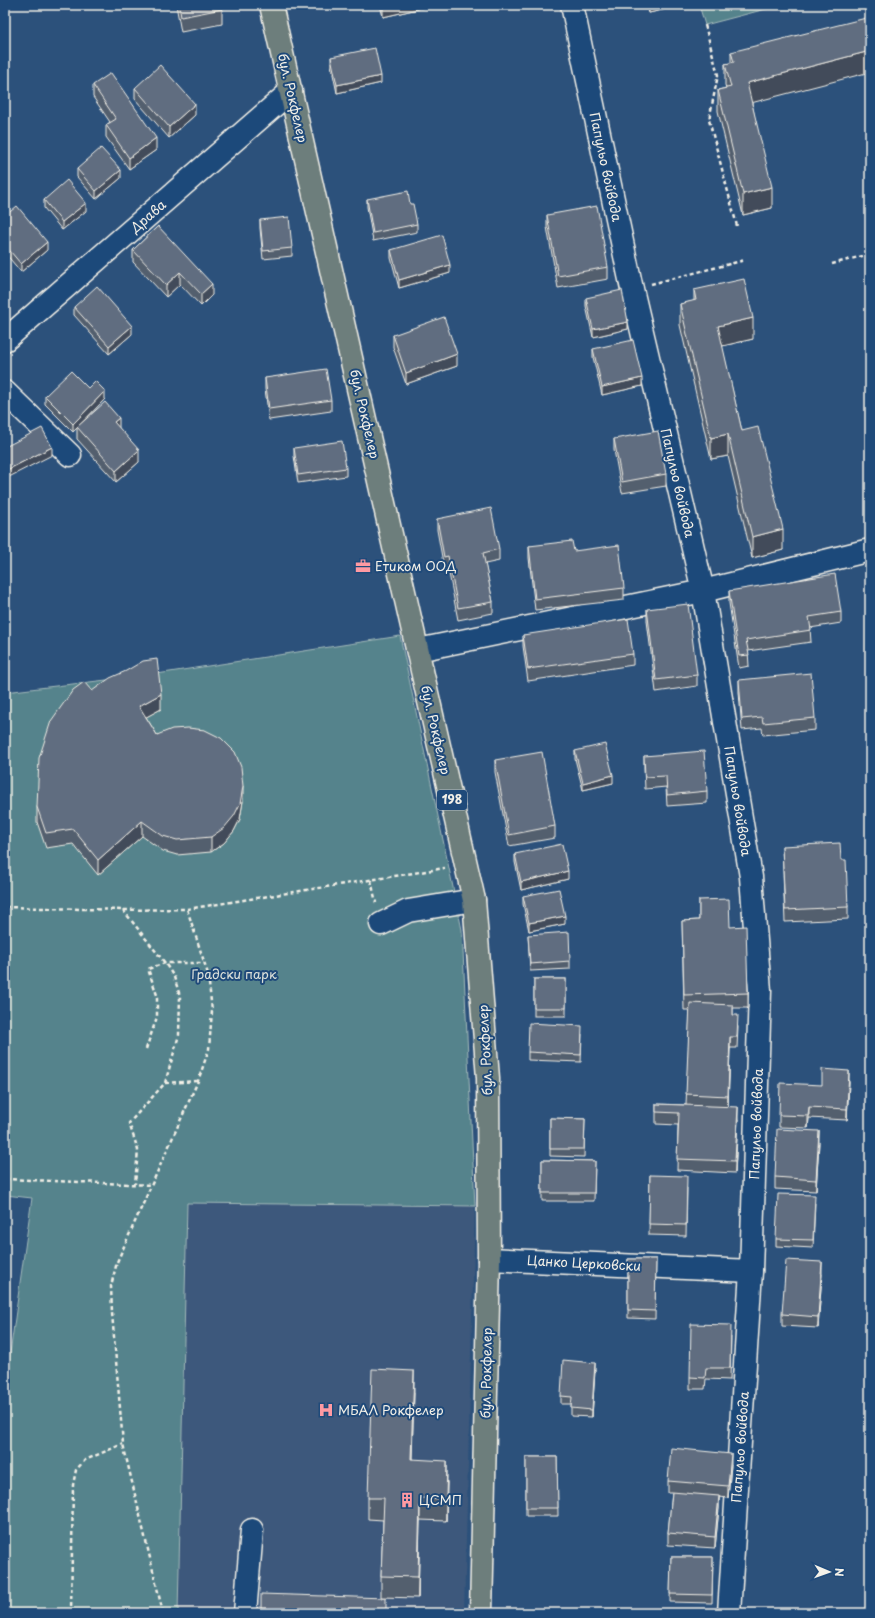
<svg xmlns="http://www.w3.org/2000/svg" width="875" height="1618" viewBox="0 0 875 1618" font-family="'Playpen Sans',sans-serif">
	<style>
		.built { fill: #3c597c }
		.green { fill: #55838c; stroke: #a4baba }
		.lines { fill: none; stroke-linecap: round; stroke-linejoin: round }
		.minor-casing { stroke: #f4f1e8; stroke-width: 25 }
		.major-casing { stroke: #f4f1e8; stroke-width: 25 }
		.path { stroke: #f4f1e8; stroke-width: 2.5; stroke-dasharray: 4 3; stroke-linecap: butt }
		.minor { stroke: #1f4a7a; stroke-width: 22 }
		.major { stroke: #6d7e7c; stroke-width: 22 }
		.wall { fill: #535e6e; stroke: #f4f1e8 }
		.shaded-wall { fill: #434c5a; stroke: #f4f1e8 }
		.building { fill: #606d80; stroke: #f4f1e8 }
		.labels { text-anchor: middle; stroke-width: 4; stroke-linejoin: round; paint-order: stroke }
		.shield { fill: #1f4a7a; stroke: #b4bfc7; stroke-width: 1 }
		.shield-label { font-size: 12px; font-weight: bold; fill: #f4f1e8 }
		.street-label { font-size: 13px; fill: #f4f1e8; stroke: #1f4a7a }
		.poi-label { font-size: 13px; fill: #f4f1e8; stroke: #1f4a7a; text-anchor: start }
		.park-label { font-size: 13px; fill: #dce0da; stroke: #1f4a7a }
	</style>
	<rect width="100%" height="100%" fill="#2c517b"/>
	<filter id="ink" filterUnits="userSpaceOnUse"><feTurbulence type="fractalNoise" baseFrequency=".025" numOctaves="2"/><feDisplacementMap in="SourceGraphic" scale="8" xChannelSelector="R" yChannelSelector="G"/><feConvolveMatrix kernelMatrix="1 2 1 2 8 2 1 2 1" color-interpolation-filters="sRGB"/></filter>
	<g filter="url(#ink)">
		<path class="built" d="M187,1203L475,1206L464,1613H178Z"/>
		<g class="green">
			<path d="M699,5H781L705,25Z"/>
			<path d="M400,636L462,930L475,1206L187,1203L178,1613H5V1389L32,1198L5,1195V692L157,674Z"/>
		</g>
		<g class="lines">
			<g class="minor-casing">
				<g id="minor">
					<path d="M572,5L632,289L703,591L751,877L760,991L751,1271L729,1613"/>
					<path d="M5,340L291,91"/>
					<path d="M5,392L70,455"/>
					<path d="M418,650L703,591L870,550"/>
					<path d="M381,924L408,911L474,900"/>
					<path d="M489,1259L751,1271"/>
					<path d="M245,1613L252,1530"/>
				</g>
			</g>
			<g class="major-casing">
				<path id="major" d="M271,5L474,900L488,1078L489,1259L481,1613"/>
			</g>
			<g class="path">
				<path d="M705,25L718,75L709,120L737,226"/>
				<path d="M832,264L870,254"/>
				<path d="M651,284L745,260"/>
				<path d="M371,880L376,903"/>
				<path d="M5,907L122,910L187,909L445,868"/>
				<path d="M123,910L165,963L174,977L180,996L179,1035L165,1083L129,1123L138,1150L135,1184"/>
				<path d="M146,1049L157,1017V995L148,969L165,963H204"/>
				<path d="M165,1083L198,1081"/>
				<path d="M5,1179L152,1185"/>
				<path d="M71,1613L73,1485L76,1470L85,1460L123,1444"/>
				<path d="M163,1613L123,1444L112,1313L111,1286L117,1262L198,1081L209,1049L212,1011L208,974L187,909"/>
			</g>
			<use href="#minor" class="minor"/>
			<use href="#major" class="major"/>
		</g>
		<g class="wall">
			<path d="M176,5H221L222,9V24L181,32Z"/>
			<path d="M380,5H435L383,17Z"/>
			<path d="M647,5H684L649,13Z"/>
			<path d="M731,52L752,103L772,208L743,215L718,111V90L726,88L725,85V64L731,63Z"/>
			<path d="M331,57L381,83L337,93L331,65Z"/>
			<path d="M93,85L156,150L129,169L106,137V125L110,122L93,97Z"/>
			<path d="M135,88L195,115L169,138L135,99Z"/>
			<path d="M77,169L121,178L96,199L77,177Z"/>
			<path d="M367,199L417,224V232L373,241L367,207Z"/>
			<path d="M44,200L86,211L62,230L44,208Z"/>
			<path d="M547,215L608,267V279L558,288L547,227Z"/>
			<path d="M5,216L47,250L21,272L5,253Z"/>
			<path d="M260,220L292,248V256L263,259L260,228Z"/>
			<path d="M158,226L212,295L201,306L180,284L166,297L133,262V250Z"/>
			<path d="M391,250L450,273L399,288L391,258Z"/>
			<path d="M694,290L753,339L722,346L742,431L783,550L752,558L728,456L711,459L680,325V304L694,301Z"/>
			<path d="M586,298L628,329L593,337L586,306Z"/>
			<path d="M74,307L132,334L109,354L74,315Z"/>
			<path d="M393,335L457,366L406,384L393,347Z"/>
			<path d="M593,349L642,386L602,395L593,357Z"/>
			<path d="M265,378L331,400V411L269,420L265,389Z"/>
			<path d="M88,388L105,399L73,432L45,404V396Z"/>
			<path d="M77,427L119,428L139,462L116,482L77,439Z"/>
			<path d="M614,439L666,474V486L622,493L614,450Z"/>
			<path d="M294,448L346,468V476L298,483L294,456Z"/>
			<path d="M870,465V489L869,487V466Z"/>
			<path d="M437,519L499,549V561L485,564L493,602V613L458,620L448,568H444L437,530Z"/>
			<path d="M529,546L574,551L624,588V600L535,610L529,558Z"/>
			<path d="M729,591L841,612V623L810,628L811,642L748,651L749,666L739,668L729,603Z"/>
			<path d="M647,609L697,675V686L656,692L647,621Z"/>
			<path d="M523,635L633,654V665L528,681L523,646Z"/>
			<path d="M739,680L815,718V730L763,735L762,728L742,730L739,692Z"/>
			<path d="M92,691L161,709L146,717L157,735L243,801L240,819L234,831L224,843L211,852L177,855L163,851L142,836L98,875L73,844L46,848L37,822V807Z"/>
			<path d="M575,751L613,783L583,790L575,759Z"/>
			<path d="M644,756L707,791V803L667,806L666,787L645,789L644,768Z"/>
			<path d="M495,760L555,826V838L509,846L495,772Z"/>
			<path d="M782,846L841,860L848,907V919L785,922Z"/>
			<path d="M515,854L568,879L521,890L515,862Z"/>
			<path d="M523,896L565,924L529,931L523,904Z"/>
			<path d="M699,900L730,927L748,993V1008H733V1015L738,1027L737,1048H730L728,1107L738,1119L735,1173L677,1170L678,1125L656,1124V1104L686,1105L690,1010H684L682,921L699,920Z"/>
			<path d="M528,935L570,961V969L530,971Z"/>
			<rect x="534" y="979" width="32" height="37"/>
			<path d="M582,1034L581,1062L528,1060V1052Z"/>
			<path d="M849,1082L847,1120L809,1118L808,1128L779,1127V1115L822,1085Z"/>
			<path d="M550,1118L585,1119L584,1157L550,1156Z"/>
			<path d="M819,1142L816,1191L775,1189V1177Z"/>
			<path d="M542,1160L595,1161L594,1201H542Z"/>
			<path d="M650,1175L687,1188L686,1236L649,1235Z"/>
			<path d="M815,1203L813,1248L776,1246V1239Z"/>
			<path d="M628,1259H656L655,1319L628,1318Z"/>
			<path d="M822,1274L818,1328L782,1326V1314Z"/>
			<path d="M731,1337L730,1380L706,1379L705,1389H690V1377Z"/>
			<path d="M595,1370L592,1417L571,1416V1404H561V1396Z"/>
			<path d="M414,1392L412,1459L447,1482L446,1521L420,1520L418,1598L381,1597V1576L383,1520L368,1519V1498Z"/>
			<path d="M526,1457H557L558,1516H526Z"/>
			<path d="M731,1465L728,1498L719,1497V1508L715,1548L668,1545V1533L672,1493H668V1481Z"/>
			<path d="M671,1557H713L712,1603L670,1602Z"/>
		</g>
		<g class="shaded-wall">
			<path d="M383,5H435L383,17Z"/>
			<path d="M649,5H684L649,13Z"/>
			<path d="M870,51V72L747,104V83Z"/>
			<path d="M381,76V83L337,93V85Z"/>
			<path d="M195,104V115L169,138V127Z"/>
			<path d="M156,138V150L129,169V158Z"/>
			<path d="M121,170V178L96,199V191Z"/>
			<path d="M772,187V208L743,215V194Z"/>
			<path d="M86,203V211L62,230V222Z"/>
			<path d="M47,242V250L21,272V264Z"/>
			<path d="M450,265V273L399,288V280Z"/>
			<path d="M6,270V282L5,283V272Z"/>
			<path d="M180,272V284L166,297V285Z"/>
			<path d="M212,284V295L201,306V294Z"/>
			<path d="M753,318V339L718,347V326Z"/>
			<path d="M628,322V329L593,337V329Z"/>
			<path d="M132,326V334L109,354V346Z"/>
			<path d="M457,354V366L406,384V373Z"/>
			<path d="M642,378V386L602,395V387Z"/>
			<path d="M105,391V399L73,432V424Z"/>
			<path d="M119,418V429L114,422Z"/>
			<path d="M728,434V456L711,459V438Z"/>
			<path d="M52,447V455L5,479V471Z"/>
			<path d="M139,450V462L116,482V471Z"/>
			<path d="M783,529V550L752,558V537Z"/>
			<path d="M161,694V709L139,721V706Z"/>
			<path d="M613,775V783L583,790V783Z"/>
			<path d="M243,786V801L240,819L234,831L224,843L211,852V837Z"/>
			<path d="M142,821V836L98,875V860Z"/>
			<path d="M568,871V879L521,890V882Z"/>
			<path d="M565,916V924L529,931V923Z"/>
			<path d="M730,1037V1048L728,1107V1096Z"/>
			<path d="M849,1071V1082L847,1120V1109Z"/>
			<path d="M738,1107V1119L735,1173V1161Z"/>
			<path d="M809,1107V1118L808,1128V1116Z"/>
			<path d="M819,1131V1142L816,1191V1180Z"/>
			<path d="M822,1262V1274L818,1328V1317Z"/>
			<path d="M595,1363V1370L592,1417V1410Z"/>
			<path d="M414,1371V1392L411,1481V1459Z"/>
			<path d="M731,1454V1465L728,1498V1486Z"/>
			<path d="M447,1461V1482L446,1521V1499Z"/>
			<path d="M719,1496V1508L715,1548V1537Z"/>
			<path d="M420,1498V1520L418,1598V1577Z"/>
		</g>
		<g class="building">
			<path d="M179,5H221L222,9L181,17Z"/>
			<path d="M870,17V51L747,83L772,187L743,194L718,90L731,87L725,64L734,62L731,52Z"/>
			<path d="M375,48L381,76L337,85L331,57Z"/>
			<path d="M160,65L195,104L169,127L135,88Z"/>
			<path d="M111,73L156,138L129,158L106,125L116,119L93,85Z"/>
			<path d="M101,148L121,170L96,191L77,169Z"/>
			<path d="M67,180L86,203L62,222L44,200Z"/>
			<path d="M408,191L410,204H413L417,224L373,233L367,199Z"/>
			<path d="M17,206L47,242L21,264L5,245V233L8,230L5,227V216Z"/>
			<path d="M597,206L608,267L558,276L547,215Z"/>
			<path d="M289,217L292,248L263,251L260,220Z"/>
			<path d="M158,226L212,284L201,294L180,272L166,285L133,250Z"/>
			<path d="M442,235L450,265L399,280L391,250Z"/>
			<path d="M744,279L753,318L718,326L742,431L758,427L783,529L752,537L728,434L711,438L680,304L696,300L694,290Z"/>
			<path d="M97,286L132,326L109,346L74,307Z"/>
			<path d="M622,290L628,322L593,329L586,298Z"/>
			<path d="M444,317L457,354L406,373L393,335Z"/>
			<path d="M633,340L642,378L602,387L593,349Z"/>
			<path d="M326,369L331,400L269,409L265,378Z"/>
			<path d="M71,371L88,388L95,381L105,391L73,424L45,396Z"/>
			<path d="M105,402L119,418L114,422L139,450L116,471L77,427Z"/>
			<path d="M42,428L52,447L5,471V447Z"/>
			<path d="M658,431L666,474L622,482L614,439Z"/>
			<path d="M342,441L346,468L298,475L294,448Z"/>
			<path d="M491,508L499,549L483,553L493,602L458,608L448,556L444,557L437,519Z"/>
			<path d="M572,541L574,551L619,545L624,588L535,599L529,546Z"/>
			<path d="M835,574L841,612L809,617L811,630L746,640L749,655L739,656L729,591Z"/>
			<path d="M688,604L697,675L656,680L647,609Z"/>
			<path d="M628,619L633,654L528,669L523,635Z"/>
			<path d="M157,659L161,694L139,706L157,735L172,729L188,728L205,730L221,738L235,752L241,767L243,786L240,804L234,816L224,828L211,837L177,840L163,836L142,821L98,860L73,829L46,833L37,807L39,758L51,721L73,690L84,682L92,691L110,678L126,671L143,661Z"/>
			<path d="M811,673L815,718L763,723L762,717L742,719L739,680Z"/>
			<path d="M605,744L613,775L583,783L575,751Z"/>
			<path d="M704,751L707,791L667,795L666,776L645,777L644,756Z"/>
			<path d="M542,752L555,826L509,835L495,760Z"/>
			<path d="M840,843L841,860H846L848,907L785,910L782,846Z"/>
			<path d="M562,844L568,871L521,882L515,854Z"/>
			<path d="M559,889L565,916L529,923L523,896Z"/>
			<path d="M729,899L730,927L746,926L748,993L684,995L682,921L699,920V900Z"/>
			<path d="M569,932L570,961L530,964L528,935Z"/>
			<rect x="534" y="979" width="32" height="29"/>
			<path d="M690,1003L733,1005V1015H738L737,1037H730L728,1096L686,1094Z"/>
			<path d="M529,1023L582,1026L581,1055L528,1052Z"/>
			<path d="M822,1069L849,1071L847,1109L809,1107L808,1116L779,1115L780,1083L822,1085Z"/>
			<path d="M656,1104L738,1107L735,1161L677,1159L679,1113L656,1112Z"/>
			<path d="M550,1118L585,1119L584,1149H550Z"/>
			<path d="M777,1129L819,1131L816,1180L775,1177Z"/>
			<path d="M542,1160L595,1161L594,1193H542Z"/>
			<path d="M650,1175L687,1176L686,1225L649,1224Z"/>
			<path d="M778,1194L815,1195L813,1240L776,1239Z"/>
			<path d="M628,1259H656L655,1311L628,1310Z"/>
			<path d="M786,1260L822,1262L818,1317L782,1314Z"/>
			<path d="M691,1324L731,1325L730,1368H706L705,1378L690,1377Z"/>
			<path d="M563,1360L595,1363L592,1410L571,1408L572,1397L561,1396Z"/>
			<path d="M372,1369L414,1371L411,1459L447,1461L446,1499L420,1498L418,1577L381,1576L384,1498H368Z"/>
			<path d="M671,1448L731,1454L728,1486L668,1481Z"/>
			<path d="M526,1457H557L558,1508H526Z"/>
			<path d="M672,1492L719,1496L715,1537L668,1533Z"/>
			<path d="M671,1557H713L712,1595L670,1594Z"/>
			<path d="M261,1594L386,1598V1613H261Z"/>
		</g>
	</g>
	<defs>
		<g id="office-bare" transform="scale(1.2)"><path d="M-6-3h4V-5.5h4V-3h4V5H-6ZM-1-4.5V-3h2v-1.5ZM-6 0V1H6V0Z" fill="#ff9aa2" stroke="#1f4a7a" stroke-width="2.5" paint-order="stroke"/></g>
		<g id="hospital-bare" transform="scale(1.2)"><path d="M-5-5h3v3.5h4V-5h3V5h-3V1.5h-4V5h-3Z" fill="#ff9aa2" stroke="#1f4a7a" stroke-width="2.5" paint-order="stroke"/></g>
		<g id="building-bare" transform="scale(1.2)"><path d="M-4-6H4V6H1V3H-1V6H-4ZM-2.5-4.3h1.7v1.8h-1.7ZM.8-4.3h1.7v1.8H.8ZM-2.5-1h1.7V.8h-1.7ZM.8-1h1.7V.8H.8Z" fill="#ff9aa2" stroke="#1f4a7a" stroke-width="2.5" paint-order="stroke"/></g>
	</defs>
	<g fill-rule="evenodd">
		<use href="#office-bare" x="363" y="566"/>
		<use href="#hospital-bare" x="326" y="1410"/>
		<use href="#building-bare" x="407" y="1500"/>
	</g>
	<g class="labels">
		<rect class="shield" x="437" y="790" width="30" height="20" rx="3"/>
		<g class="shield-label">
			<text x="452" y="804">198</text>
		</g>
		<g class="street-label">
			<text transform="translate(293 98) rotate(77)" y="5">бул. Рокфелер</text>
			<text transform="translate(606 167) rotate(78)" y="5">Папульо войвода</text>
			<text transform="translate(148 216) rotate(-41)" y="5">Драва</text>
			<text transform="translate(365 414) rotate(77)" y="5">бул. Рокфелер</text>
			<text transform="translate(678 483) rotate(77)" y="5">Папульо войвода</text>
			<text transform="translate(436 730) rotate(77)" y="5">бул. Рокфелер</text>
			<text transform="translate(738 801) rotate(81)" y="5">Папульо войвода</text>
			<text transform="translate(485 1050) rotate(-93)" y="5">бул. Рокфелер</text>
			<text transform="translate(756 1124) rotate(-88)" y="5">Папульо войвода</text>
			<text transform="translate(584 1263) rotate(3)" y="5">Цанко Церковски</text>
			<text transform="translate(486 1373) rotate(-89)" y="5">бул. Рокфелер</text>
			<text transform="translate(740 1447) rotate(-86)" y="5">Папульо войвода</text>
		</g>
		<g class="poi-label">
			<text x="375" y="571">Етиком ООД</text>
			<text x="338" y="1415">МБАЛ Рокфелер</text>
			<text x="419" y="1505">ЦСМП</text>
		</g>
		<g class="park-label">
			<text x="234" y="979">Градски парк</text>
		</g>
	</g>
	<rect width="875" height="1618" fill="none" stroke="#1f4a7a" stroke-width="20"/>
	<rect x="10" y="10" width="855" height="1598" fill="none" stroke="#f4f1e8" stroke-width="1.5" filter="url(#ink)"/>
	<g transform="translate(829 1572) rotate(92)" stroke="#1f4a7a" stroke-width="3" paint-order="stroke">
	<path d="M0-3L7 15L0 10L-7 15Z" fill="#f4f1e8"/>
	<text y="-6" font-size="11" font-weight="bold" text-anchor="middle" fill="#f4f1e8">N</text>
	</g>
</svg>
